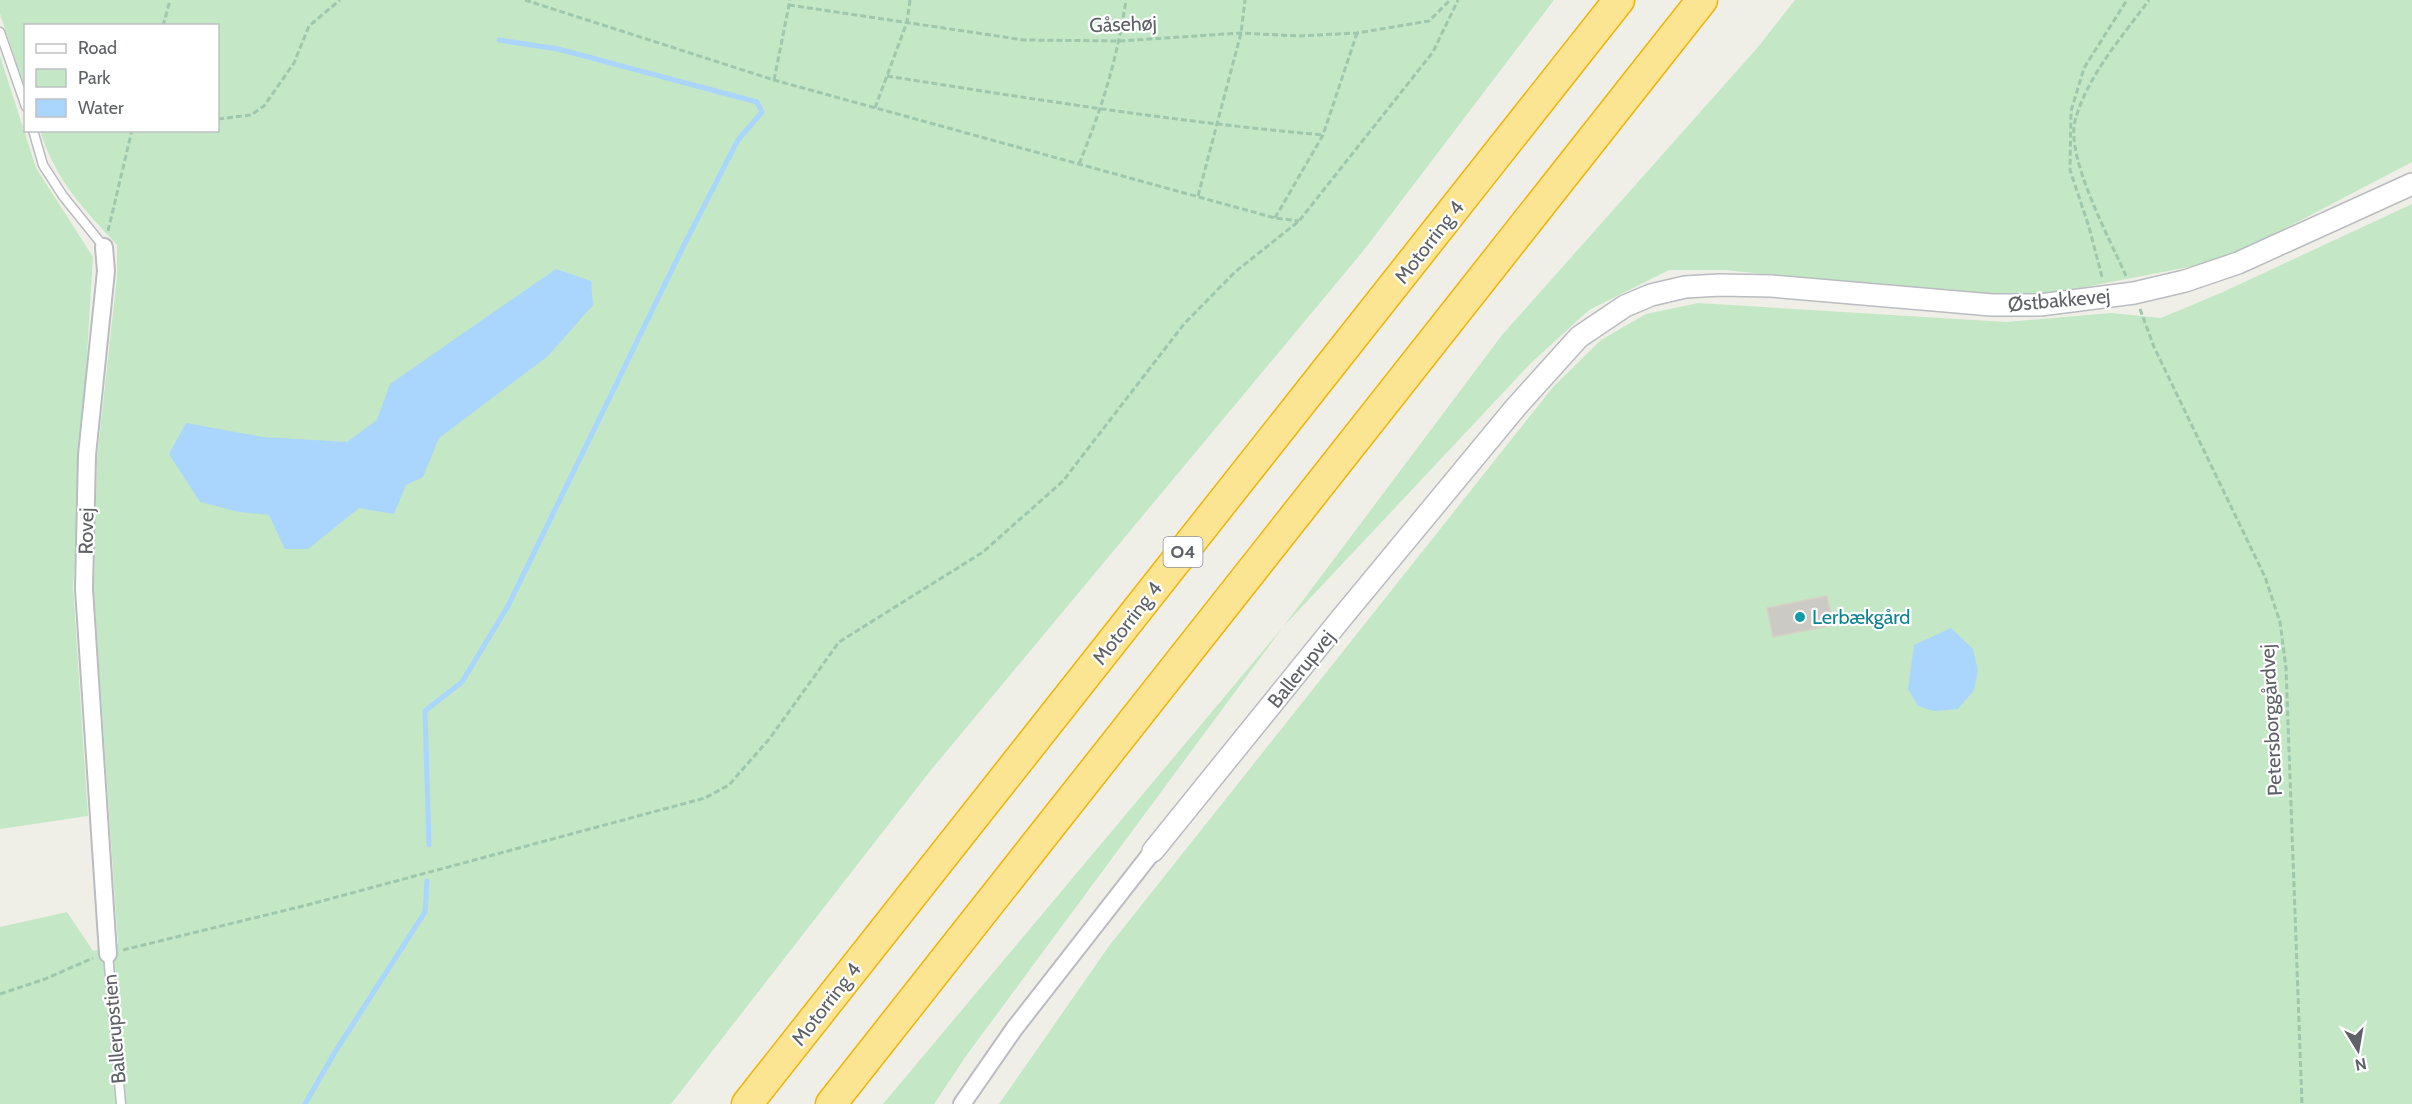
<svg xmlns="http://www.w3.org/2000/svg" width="2412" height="1104" viewBox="0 0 2412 1104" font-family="Cabin,sans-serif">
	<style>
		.green { fill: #c4e7c6 }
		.water { fill: #aad5fd }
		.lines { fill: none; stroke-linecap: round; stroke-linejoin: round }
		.stream { stroke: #aad5fd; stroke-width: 5 }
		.building { fill: #cccac4; stroke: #d5d1c5; stroke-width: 1.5 }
		.service-casing { stroke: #b9bcc0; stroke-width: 11 }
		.minor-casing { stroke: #b9bcc0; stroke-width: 20 }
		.tertiary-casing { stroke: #b9bcc0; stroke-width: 24 }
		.motorway-casing { stroke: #f2b305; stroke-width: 33 }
		.path { stroke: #9ec7ac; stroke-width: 3; stroke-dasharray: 6 3; stroke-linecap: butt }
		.service { stroke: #fff; stroke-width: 8 }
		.minor { stroke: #fff; stroke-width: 16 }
		.tertiary { stroke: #fff; stroke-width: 21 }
		.motorway { stroke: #fbe593; stroke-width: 30 }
		.culture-dot { fill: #0f9aa8; stroke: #fff; stroke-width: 2 }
		.labels { text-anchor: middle; stroke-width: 4.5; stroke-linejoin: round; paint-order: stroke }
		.shield { fill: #fff; stroke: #8e9195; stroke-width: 1.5 }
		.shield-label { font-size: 18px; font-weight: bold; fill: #5e6267 }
		.street-label { font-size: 20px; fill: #5e6267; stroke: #fff }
		.culture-label { font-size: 20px; fill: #0d838f; stroke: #fff; text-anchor: start }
	</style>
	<rect width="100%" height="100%" fill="#f0efe7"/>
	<g class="green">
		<path d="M0,0H1554L1364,250L931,770L671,1104H0V927L67,912L93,951L118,944L94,591L97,459L117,276V245C81,206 57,182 40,131L218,130V26H26L25,88L0,14Z"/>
		<path d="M1795,0H2412V162L2225,260L2038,296L1940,294L1726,270H1669L1589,310L1531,363L1283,627L966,1056L934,1104H883L1283,627L1502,335L1758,47Z"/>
		<path d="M0,56L36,168L93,257L73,587L88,816L0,829Z"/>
		<path d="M2412,204V1104H999L1109,946L1553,387L1601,340L1646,314L1698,303L2006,322L2111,313L2161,318L2223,292Z"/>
	</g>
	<g class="water">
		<path d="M556,269L591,281L593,305L548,356L439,438L423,477L406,485L394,514L359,508L308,549H285L269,515L239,512L200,502L169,454L186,423L263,437L347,442L377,420L390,384Z"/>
		<path d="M1951,628L1973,649L1978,671L1974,690L1958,709L1934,711L1918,706L1908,689L1914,645Z"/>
	</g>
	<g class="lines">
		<g class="stream">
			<path d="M429,845L425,711L462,682L508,606L685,243L738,140L762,112L757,102L558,49L499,40"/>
			<path d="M305,1104L335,1052L425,912L427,881"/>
		</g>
	</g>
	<path class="building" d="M1827,596L1833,625L1773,637L1767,608Z"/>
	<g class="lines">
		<g class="service-casing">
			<g id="service">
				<path d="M0,32L26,107"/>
				<path d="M33,130L43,165L63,196L104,247"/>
				<path d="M108,954L121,1104"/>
			</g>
		</g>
		<g class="minor-casing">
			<g id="minor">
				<path d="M104,247L106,271L87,455L84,589L108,954"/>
				<path d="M962,1104L1014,1029L1153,851"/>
			</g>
		</g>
		<g class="tertiary-casing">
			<path id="tertiary" d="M1153,851L1339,621L1516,407L1579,337L1625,306L1651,295L1685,287L1720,285L1771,286L1992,305H2040L2134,293L2185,281L2238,263L2412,184"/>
		</g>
		<g class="motorway-casing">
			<g id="motorway">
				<path d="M747,1104L1619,0"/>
				<path d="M831,1104L1702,0"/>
			</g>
		</g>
		<g class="path">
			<path d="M525,0L774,80L1275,218L1299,221"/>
			<path d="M789,5L1024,40L1120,41L1241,33L1299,36L1357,33L1429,21L1450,0"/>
			<path d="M163,26L170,0"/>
			<path d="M887,76C1032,99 1177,122 1323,135"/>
			<path d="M774,80L790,0"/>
			<path d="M875,108L907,22L910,0"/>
			<path d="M218,119L251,115L264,106L294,63L309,26L340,0"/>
			<path d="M1079,164C1102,108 1117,60 1126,0"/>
			<path d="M1198,196L1241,33L1245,0"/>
			<path d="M1275,218L1323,135L1357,33"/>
			<path d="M108,231L132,130"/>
			<path d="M2126,276C2110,239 2066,159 2075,121C2087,76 2122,37 2149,0"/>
			<path d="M2102,277L2089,227L2070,170L2071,111L2084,68L2127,0"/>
			<path d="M2140,309L2154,347L2265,577L2280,622L2286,668L2302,1104"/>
			<path d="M123,950L307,905L705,798L729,785L770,738L839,642L983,552L1063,481L1184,324L1235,272L1299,221L1433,52L1458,0"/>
			<path d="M0,994L45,979L93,958"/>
		</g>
		<use href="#service" class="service"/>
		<use href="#minor" class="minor"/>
		<use href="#tertiary" class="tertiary"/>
		<use href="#motorway" class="motorway"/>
	</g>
	<circle class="culture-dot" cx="1800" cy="617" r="6"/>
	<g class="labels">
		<rect class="shield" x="1163.5" y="537" width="39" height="30" rx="4.5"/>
		<g class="shield-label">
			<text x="1183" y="558">O4</text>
		</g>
		<g class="street-label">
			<text transform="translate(1123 24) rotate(-2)" y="7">Gåsehøj</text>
			<text transform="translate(1429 242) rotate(-52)" y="7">Motorring 4</text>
			<text transform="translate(2059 300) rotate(-5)" y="7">Østbakkevej</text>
			<text transform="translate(86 531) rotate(-89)" y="7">Rovej</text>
			<text transform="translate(1127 623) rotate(-52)" y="7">Motorring 4</text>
			<text transform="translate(1301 669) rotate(-51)" y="7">Ballerupvej</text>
			<text transform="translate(2271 720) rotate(-93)" y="7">Petersborggårdvej</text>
			<text transform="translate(826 1004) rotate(-52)" y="7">Motorring 4</text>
			<text transform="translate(114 1029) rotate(-95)" y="7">Ballerupstien</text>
		</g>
		<g class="culture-label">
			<text x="1812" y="624">Lerbækgård</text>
		</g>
	</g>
	<rect x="24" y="24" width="195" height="108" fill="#ffffff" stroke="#bfc0c2" stroke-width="1.5"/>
	<rect x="36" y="44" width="30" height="9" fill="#ffffff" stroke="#bfc0c2" stroke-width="1.5"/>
	<text x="78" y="54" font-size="18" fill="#5e6267">Road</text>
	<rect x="36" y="69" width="30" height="18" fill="#c4e7c6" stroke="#bfc0c2" stroke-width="1.5"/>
	<text x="78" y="84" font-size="18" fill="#5e6267">Park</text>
	<rect x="36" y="99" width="30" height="18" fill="#aad5fd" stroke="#bfc0c2" stroke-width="1.5"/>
	<text x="78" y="114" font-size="18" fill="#5e6267">Water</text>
	<g transform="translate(2358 1050) rotate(169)" stroke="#ffffff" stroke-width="4.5" paint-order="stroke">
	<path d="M0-4.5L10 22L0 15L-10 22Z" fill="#5e6267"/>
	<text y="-9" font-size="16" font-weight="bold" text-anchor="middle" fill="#5e6267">N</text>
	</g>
</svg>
